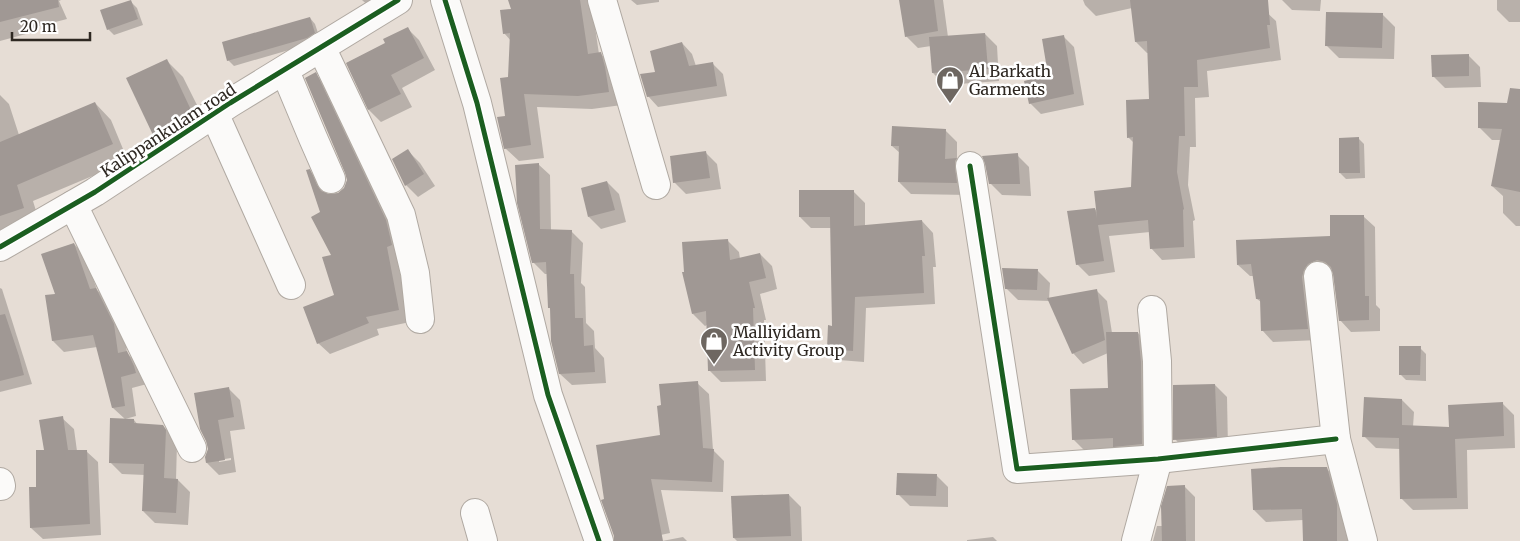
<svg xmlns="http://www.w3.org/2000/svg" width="1520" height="541" viewBox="0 0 1520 541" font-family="Merriweather,serif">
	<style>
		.shadow { fill: #0003; fill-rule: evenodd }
		.building { fill: #a09894 }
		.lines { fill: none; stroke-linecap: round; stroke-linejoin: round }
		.minor-casing { stroke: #b0a9a2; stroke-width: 30 }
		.tertiary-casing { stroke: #b0a9a2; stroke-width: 30 }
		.minor { stroke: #fbfaf9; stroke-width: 28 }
		.tertiary { stroke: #fbfaf9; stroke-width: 28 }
		.cycleway-casing { stroke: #fff; stroke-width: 8 }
		.cycleway { stroke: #1b5e20; stroke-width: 5 }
		.labels { text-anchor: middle; stroke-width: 5; stroke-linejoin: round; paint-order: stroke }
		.poi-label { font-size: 16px; fill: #2e2822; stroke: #fff; text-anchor: start }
		.street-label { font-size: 16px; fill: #2e2822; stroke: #fff }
	</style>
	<rect width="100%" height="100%" fill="#e6ddd5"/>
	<g class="shadow">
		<path d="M0,0H61L59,1L67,19L36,27L37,31L0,41Z"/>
		<path d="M362,0H394L372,9Z"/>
		<path d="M510,0H591L599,54H601L614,67L622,105L592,109L537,107L544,158L519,161L505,148L511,41L504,33L513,10Z"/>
		<path d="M631,0H659V2L637,5Z"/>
		<path d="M901,0H943L948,37L985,34L997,46L999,81L945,85L933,73L931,46L918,48L906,36Z"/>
		<path d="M1083,0H1245L1264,10L1276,21L1281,60L1207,71L1209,97L1195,98L1196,147H1190L1188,185L1195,220L1193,221L1195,258L1162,260L1151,248L1150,232L1109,236L1115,272L1089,276L1077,264L1095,209L1097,212L1133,188L1134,143L1128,137L1150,101L1149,53H1147L1136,42L1132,8L1096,16L1085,5Z"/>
		<path d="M1282,0H1321L1320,11L1292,10Z"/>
		<path d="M1497,0H1520V22H1509L1497,10Z"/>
		<path d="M131,2L137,8L143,25L114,35L108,29Z"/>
		<path d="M1383,15L1395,27L1394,59L1339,58L1327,46Z"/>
		<path d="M310,18L315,24L320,39L313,43L234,66L228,60Z"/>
		<path d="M407,28L419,40L435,70L402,88L412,107L381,122L369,110L347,63L387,43Z"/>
		<path d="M1063,36L1074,47L1084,105L1041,114L1030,103L1049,76Z"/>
		<path d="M682,43L692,54L696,66L713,64L723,74L727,96L658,107L648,96L657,73Z"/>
		<path d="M1468,55L1480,67L1481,87L1445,88L1433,76Z"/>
		<path d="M166,60L183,77L208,127L171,151L154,134ZM196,105L197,107L159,133V130Z"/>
		<path d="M315,74L327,85L397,233V258L410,322L377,329L379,335L330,354L318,343L335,296L333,256L309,170L321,182L326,195L338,194L345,189L348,180Z"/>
		<path d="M0,95L9,104L19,135L95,103L111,120L128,161L33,201L40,224L0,255Z"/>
		<path d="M1520,103V226H1516L1503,213V196L1492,186L1501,140H1492L1479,127Z"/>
		<path d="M945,130L957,142V159L969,171L968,195L911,194L899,182L900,153L892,146Z"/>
		<path d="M1358,138L1364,144L1365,178L1346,179L1340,173Z"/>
		<path d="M408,151L420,163L435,186L418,197L406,185Z"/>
		<path d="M705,152L717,164L721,189L686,194L674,182Z"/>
		<path d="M1017,155L1029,167L1031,196L1002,195L990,183Z"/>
		<path d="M538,164L550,175L551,230L571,231L583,243L581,283L585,287L586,323L594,331L595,348L604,358L606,383L572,385L560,374L551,310L549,307L548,274H545L533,262Z"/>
		<path d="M607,182L619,194L626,222L601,229L589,217Z"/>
		<path d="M853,191L865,203V226L922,221L933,233L936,267H933L935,304L866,308L864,362L839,360L828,349L833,327L831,228H811L800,217Z"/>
		<path d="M1363,216L1375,227L1376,305L1380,309V331L1351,332L1340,320L1334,273L1328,272L1319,340L1273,342L1262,330L1261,302L1257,299L1254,276H1250L1238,265L1332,237Z"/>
		<path d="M727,240L739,252L740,259L760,254L772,266L777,289L760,294L766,320H764L766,381L721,382L709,370L707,325L705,326L693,314Z"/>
		<path d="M74,244L85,255L97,290L107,300L125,337L127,353L138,364L147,384L132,388L136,416L125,419L113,408L97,347L64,352L53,341L57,295Z"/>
		<path d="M1038,271L1050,283L1049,299L1097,291L1107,301L1112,333H1138L1150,345L1154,456L1085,451L1073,439L1109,389L1108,353L1083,364L1073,353L1050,301L1018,300L1006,288Z"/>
		<path d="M0,288L2,289L32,384L0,392Z"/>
		<path d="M1420,348L1426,354V381L1406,380L1400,374Z"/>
		<path d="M697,383L709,394L713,450L724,461L723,492L661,490L670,533L632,541H623L661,436Z"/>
		<path d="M1215,385L1227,397L1228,448L1187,452L1175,439Z"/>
		<path d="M228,388L240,400L245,429L230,431L236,472L219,475L207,463L209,449L207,441ZM231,458V460L219,462V460Z"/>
		<path d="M1402,400L1414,412L1413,427L1450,428L1502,403L1514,415L1515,448L1467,450L1468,509L1413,510L1401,498L1400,449L1376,448L1364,436Z"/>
		<path d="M62,418L74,429L77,451H86L98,462L101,535L43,539L31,528L37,488Z"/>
		<path d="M134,420L138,425L163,426L175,438L177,443L176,480H178L190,492L188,525L155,523L143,511L145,475L122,474L110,462Z"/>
		<path d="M1327,469L1339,481L1349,517L1348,541H1304L1303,520L1266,522L1254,510Z"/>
		<path d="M936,475L948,487V507L910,506L898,494Z"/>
		<path d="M1184,486L1195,497V541H1153L1157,526H1163Z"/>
		<path d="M789,495L801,507L802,541H737L734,538Z"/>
		<path d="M683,537L687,541H662Z"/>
		<path d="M993,537L997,541H967V540Z"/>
	</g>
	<g class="building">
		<path d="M0,0H58L59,7L0,22Z"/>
		<path d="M131,0L138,19L107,30L100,10Z"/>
		<path d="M508,0H580L588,54L601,52L605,67L609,92L578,96L524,94L531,145L504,149L497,117L505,116L500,78L508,77L510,33L503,34L500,10L511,9Z"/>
		<path d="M899,0H934L938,31L905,37Z"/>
		<path d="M1130,0H1268L1270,25H1267L1270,48L1197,60L1198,87H1184L1185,136H1179L1177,172L1184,209L1183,210L1184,247L1150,249L1148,220L1098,225L1104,261L1076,265L1067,211L1095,208L1097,218L1094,191L1131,187L1133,137L1127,138L1126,100L1149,99L1147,41L1135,42Z"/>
		<path d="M1326,12L1383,13L1382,48L1325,46Z"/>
		<path d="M310,17L315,33L307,38L227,61L222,42Z"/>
		<path d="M408,27L424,58L391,75L401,94L368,110L346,63L385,43L383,39Z"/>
		<path d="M985,33L988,69L932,73L929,37Z"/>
		<path d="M1064,35L1074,94L1029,104L1024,81L1048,75L1042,39Z"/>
		<path d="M682,42L689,66L713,62L717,86L647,97L640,74L655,72L650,51Z"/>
		<path d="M1469,54V76L1432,77L1431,55Z"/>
		<path d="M167,59L191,110L153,135L126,78Z"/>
		<path d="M316,72L386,220L392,245L387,247L399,310L366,317L369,323L317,344L303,307L334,295L322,257L331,255L311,217L320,212L306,170L310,169L317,185L321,191L329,194L338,193L344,188L347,180L345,173L305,78Z"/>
		<path d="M1510,88L1520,89V192L1491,186L1502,129L1478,128V102L1507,103Z"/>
		<path d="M95,102L113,144L17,185L24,208L0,216V142Z"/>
		<path d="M892,126L946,129L945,159L957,158L955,161V168L957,183L898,182L899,146H891Z"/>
		<path d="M1359,137L1360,173H1339V138Z"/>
		<path d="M408,149L424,174L405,186L392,159Z"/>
		<path d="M706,151L710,178L673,183L670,156Z"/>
		<path d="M1018,153L1020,184H989L985,164L982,156Z"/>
		<path d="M539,163L540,229L572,230L570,274H574L575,318H583L584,346L593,345L595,372L559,374L551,341L550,308H548L546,262L532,263L517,203L515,165Z"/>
		<path d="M607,181L615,210L588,217L581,188Z"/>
		<path d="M799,190H854V226L922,220L925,256H922L924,293L855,297L853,351L827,349L828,325L832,326L830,217H799Z"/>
		<path d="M1330,215H1364L1365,296H1369V320L1339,321L1333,274L1331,267L1325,262L1317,260L1308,264L1304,270L1302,277L1308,329L1261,331L1260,299H1256L1251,264L1237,265L1236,240L1330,236Z"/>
		<path d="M728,239L730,260L760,253L766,278L749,282L755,308H753L755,370L708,371L706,311L692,314L682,272H684L682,242Z"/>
		<path d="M74,243L90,289L96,288L114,324L118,353L127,351L134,366L136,373L121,377L125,406L112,408L93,335L52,341L45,295L55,294L41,254Z"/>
		<path d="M1002,268L1038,269L1037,290L1005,289Z"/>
		<path d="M1097,289L1105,340L1072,354L1047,298Z"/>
		<path d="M5,314L19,356L24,375L0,381V315Z"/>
		<path d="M1106,332H1138L1141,362L1142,444L1113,447V438L1072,440L1070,389L1108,388Z"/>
		<path d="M1399,346H1421L1420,375H1399Z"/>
		<path d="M698,381L703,448L714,449L712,482L651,479L663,541H614V536L601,500L604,499L596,445L660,435L657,406L661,405L659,384Z"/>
		<path d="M1215,384L1217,437L1173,440V385Z"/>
		<path d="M229,387L234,417L218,420L225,460L206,463L205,457L208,449L206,441L200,429L194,393Z"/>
		<path d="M1364,397L1402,399V425L1449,427L1448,405L1503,402L1504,436L1455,439L1457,498L1400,499L1399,438L1362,437Z"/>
		<path d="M63,416L68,450H87L90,524L30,528L29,487H36V450H44L39,420Z"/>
		<path d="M110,418L134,419V423L163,425L166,430L164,478L178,479L176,513L142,511L144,464L109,463Z"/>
		<path d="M1281,467H1327L1337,504V541H1303L1302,509L1253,510L1251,469Z"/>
		<path d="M897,473L937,474L936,496L896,495Z"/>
		<path d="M1185,485L1186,541H1162L1161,506L1167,486Z"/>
		<path d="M789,494L791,536L733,538L731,496Z"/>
	</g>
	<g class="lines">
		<g class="minor-casing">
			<g id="minor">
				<path d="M445,0L477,103L548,395L599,541"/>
				<path d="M602,0L656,185"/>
				<path d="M321,47L401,215L415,273L420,319"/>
				<path d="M285,71L313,138L331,179"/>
				<path d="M214,113L291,285"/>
				<path d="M970,166L1017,469L1158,459L1336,439"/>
				<path d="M73,205L192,448"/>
				<path d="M1318,276L1336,439L1363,541"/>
				<path d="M0,482L1,486"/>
				<path d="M475,513L483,541"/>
				<path d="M1136,541L1158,459L1157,361L1152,310"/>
			</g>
		</g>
		<g class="tertiary-casing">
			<path id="tertiary" d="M0,247L95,192L230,103L398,0"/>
		</g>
		<use href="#minor" class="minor"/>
		<use href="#tertiary" class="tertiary"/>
		<g class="cycleway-casing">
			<g id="cycleway">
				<path d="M445,0L477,103L548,395L599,541"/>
				<path d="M970,166L1017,469L1158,459L1336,439"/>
				<path d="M0,247L95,192L230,103L398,0"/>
			</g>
		</g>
		<use href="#cycleway" class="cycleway"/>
	</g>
	<defs>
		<g id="shop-pin" transform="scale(1.4375)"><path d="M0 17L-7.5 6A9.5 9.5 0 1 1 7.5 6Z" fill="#6e6761" stroke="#fff"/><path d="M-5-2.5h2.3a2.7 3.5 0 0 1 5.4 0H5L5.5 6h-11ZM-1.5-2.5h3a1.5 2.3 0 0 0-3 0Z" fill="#fff"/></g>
	</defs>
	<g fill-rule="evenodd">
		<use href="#shop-pin" x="950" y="80"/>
		<use href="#shop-pin" x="714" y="341"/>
	</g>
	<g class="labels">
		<g class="poi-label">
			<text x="969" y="77">Al Barkath<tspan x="969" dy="18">Garments</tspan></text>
			<text x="733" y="338">Malliyidam<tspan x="733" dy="18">Activity Group</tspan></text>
		</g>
		<g class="street-label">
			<text transform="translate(168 130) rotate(-33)" y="6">Kalippankulam road</text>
		</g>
	</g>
	<path d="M12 32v8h78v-8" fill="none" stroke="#2e2822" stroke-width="2.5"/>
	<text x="20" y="32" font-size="15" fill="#2e2822" stroke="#ffffff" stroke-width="4" paint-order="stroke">20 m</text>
</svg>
